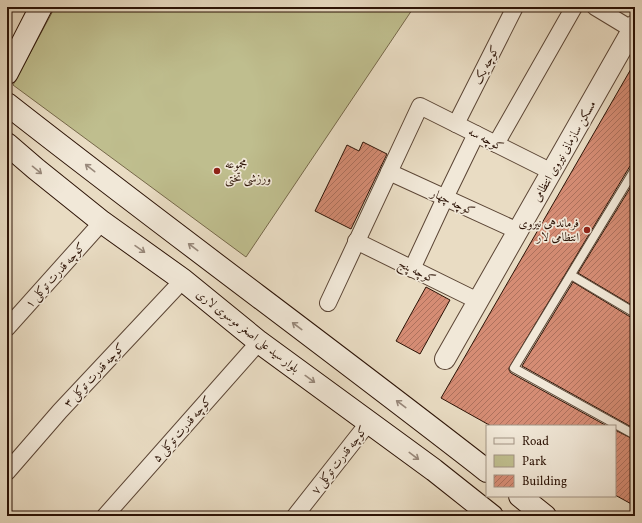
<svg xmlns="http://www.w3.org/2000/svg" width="642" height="523" viewBox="0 0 642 523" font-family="Vollkorn,Amiri,serif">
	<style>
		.green { fill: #bfbe8e; stroke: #76684a }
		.building { fill: url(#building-hatch); stroke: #2c1306 }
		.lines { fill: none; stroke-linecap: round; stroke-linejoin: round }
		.service-casing { stroke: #5b4535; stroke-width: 10 }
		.minor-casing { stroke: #5b4535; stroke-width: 18 }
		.tertiary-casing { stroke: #5b4535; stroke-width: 22 }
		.secondary-casing { stroke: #2c1306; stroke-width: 24 }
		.service { stroke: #f1e8d8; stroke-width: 8 }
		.minor { stroke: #f1e8d8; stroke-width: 16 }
		.tertiary { stroke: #f1e8d8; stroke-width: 20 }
		.secondary { stroke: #f1e8d8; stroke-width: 22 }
		.oneway { stroke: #98887a }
		.poi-dot { fill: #8f2418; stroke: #f1e8d8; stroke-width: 1.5 }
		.labels { text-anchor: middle; stroke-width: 3.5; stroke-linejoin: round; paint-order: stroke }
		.street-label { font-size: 12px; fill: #2c1306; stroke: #f1e8d8 }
		.poi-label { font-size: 12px; fill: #2c1306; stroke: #f1e8d8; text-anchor: start }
	</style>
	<defs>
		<pattern id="building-hatch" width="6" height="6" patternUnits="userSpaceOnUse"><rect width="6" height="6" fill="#d58c74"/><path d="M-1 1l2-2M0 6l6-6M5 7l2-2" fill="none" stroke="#ad715d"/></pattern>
	</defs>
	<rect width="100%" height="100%" fill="#e9dcc3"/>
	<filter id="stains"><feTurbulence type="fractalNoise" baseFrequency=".005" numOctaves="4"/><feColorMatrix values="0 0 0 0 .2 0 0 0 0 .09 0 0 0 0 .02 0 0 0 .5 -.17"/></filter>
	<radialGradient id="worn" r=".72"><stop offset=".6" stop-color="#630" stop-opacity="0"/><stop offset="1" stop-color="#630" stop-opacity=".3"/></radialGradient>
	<path class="green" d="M55,7H414L246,257L13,85Z"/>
	<g class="building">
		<path d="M635,62V164L630,166L509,368V370L511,373L607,426H491L441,398Z"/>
		<path d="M363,142L387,154L351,229L315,211L347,145L359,151Z"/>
		<path d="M635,180V307L578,273Z"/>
		<path d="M573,282L632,318H635V429L522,366Z"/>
		<path d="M426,287L450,300L420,354L396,341Z"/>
		<path d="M615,430L635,440V506L615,495Z"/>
	</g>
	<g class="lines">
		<g class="service-casing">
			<g id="service">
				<path d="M635,169L514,368L635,435"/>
				<path d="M571,275L635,313"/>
			</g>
		</g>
		<g class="minor-casing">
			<g id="minor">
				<path d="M595,7L633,30"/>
				<path d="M456,124L515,7"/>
				<path d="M496,144L574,7"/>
				<path d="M389,172L518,231"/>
				<path d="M356,241L478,301"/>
				<path d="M412,269L445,198L476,134"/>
				<path d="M328,303L420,106L552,172"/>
				<path d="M7,328L102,222"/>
				<path d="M7,472L60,411L183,280"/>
				<path d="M105,516L259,342"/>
				<path d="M295,516L369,422"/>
			</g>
		</g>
		<g class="tertiary-casing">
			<path id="tertiary" d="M445,359L635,25"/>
		</g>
		<g class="secondary-casing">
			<g id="secondary">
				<path d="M7,73L41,7"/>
				<path d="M7,104C165,228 328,347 487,471"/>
				<path d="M7,144L36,169L102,222L183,280L259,342L434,470L492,516"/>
				<path d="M520,496L545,516"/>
			</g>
		</g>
		<use href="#service" class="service"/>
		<use href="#minor" class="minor"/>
		<use href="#tertiary" class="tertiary"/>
		<use href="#secondary" class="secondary"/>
	</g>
	<defs><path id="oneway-shaft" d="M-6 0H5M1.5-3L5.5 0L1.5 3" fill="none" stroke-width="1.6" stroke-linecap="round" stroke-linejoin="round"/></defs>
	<g class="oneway">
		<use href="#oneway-shaft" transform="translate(90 168) rotate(-142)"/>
		<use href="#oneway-shaft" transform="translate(37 170) rotate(39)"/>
		<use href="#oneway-shaft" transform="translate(193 247) rotate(-143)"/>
		<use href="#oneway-shaft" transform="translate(140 249) rotate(35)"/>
		<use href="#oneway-shaft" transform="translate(297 326) rotate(-143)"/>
		<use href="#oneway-shaft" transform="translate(310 379) rotate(36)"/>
		<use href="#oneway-shaft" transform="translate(401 404) rotate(-143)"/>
		<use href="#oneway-shaft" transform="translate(414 456) rotate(37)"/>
	</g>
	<g class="poi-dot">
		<circle cx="217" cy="171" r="4"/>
		<circle cx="587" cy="230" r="4"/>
	</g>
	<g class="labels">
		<g class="street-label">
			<text transform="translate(486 65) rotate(-63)" y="4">کوچه یک</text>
			<text transform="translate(486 139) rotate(27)" y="4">کوچه سه</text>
			<text transform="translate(564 151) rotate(-60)" y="4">مسکن سازمانی نیروی انتظامی</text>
			<text transform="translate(453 202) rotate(25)" y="4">کوچه چهار</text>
			<text transform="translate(417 271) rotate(26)" y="4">کوچه پنج</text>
			<text transform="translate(55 275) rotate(-48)" y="4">کوچه قدرت توکلی ۱</text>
			<text transform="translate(248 331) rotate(38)" y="4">بلوار سید علی اصغر موسوی لاری</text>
			<text transform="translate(94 375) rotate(-47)" y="4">کوچه قدرت توکلی ۳</text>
			<text transform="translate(182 429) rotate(-49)" y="4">کوچه قدرت توکلی ۵</text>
			<text transform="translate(339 460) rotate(-52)" y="4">کوچه قدرت توکلی ۷</text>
		</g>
		<g class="poi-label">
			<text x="225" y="168">مجموعه<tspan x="225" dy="14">ورزشی تختی</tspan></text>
			<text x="579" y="227" text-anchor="end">فرماندهی نیروی<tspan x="579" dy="14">انتظامی لار</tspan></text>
		</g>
	</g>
	<rect width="642" height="523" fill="none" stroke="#e9dcc3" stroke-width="24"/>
	<rect x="8" y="8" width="626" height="507" fill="none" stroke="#2c1306" stroke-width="2"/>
	<rect x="12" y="12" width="618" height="499" fill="none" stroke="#2c1306"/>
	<rect x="486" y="425" width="130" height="72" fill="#f1e8d8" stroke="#a29384"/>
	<rect x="494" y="438" width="20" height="6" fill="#f1e8d8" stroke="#a29384"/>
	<text x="522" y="445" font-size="12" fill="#2c1306">Road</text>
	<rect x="494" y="455" width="20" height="12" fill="#bfbe8e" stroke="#a29384"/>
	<text x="522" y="465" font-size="12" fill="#2c1306">Park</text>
	<rect x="494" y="475" width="20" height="12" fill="url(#building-hatch)" stroke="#a29384"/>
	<text x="522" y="485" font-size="12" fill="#2c1306">Building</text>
	<rect width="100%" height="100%" filter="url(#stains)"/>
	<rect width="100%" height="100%" fill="url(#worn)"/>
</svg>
